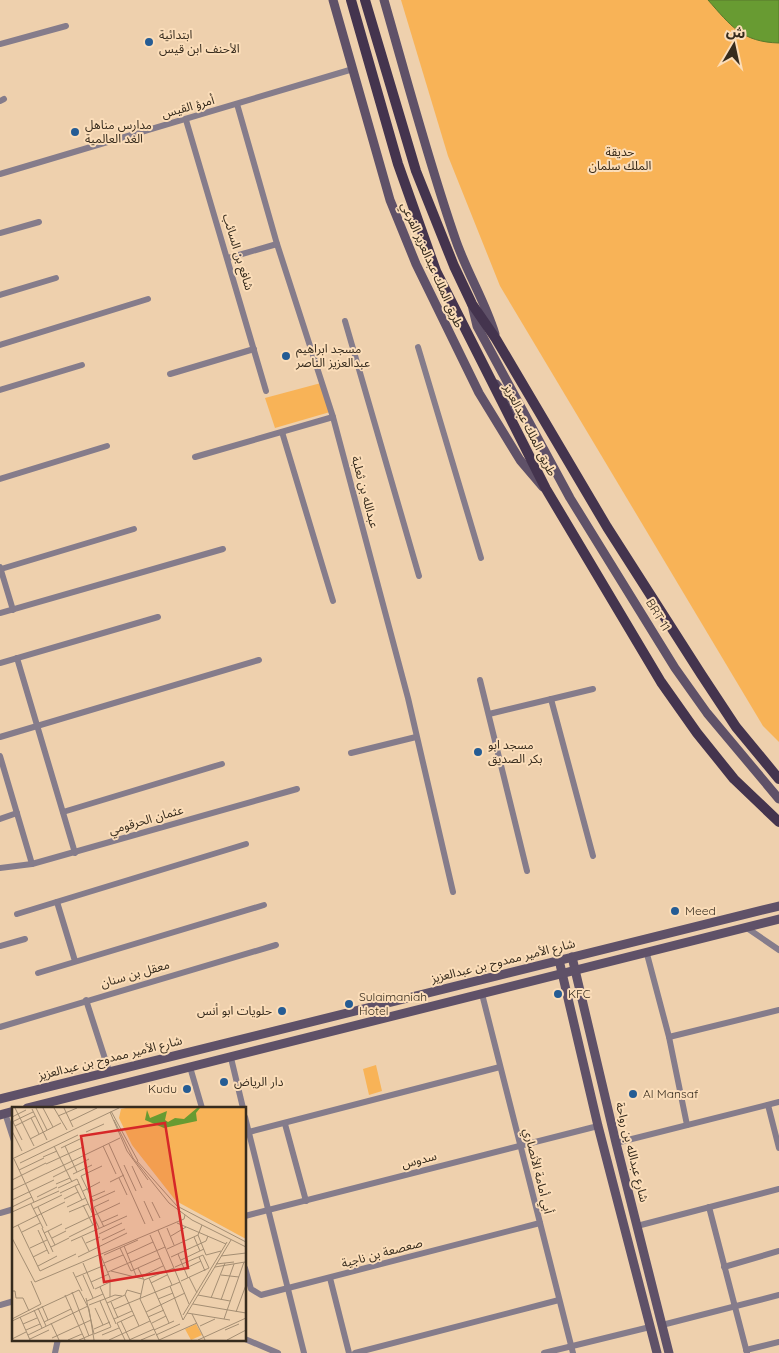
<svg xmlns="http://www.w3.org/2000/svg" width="779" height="1353" viewBox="0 0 779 1353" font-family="Quicksand,'Noto Sans Arabic',sans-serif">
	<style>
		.green { fill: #f8b357 }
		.water { fill: #689b32; stroke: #59792c }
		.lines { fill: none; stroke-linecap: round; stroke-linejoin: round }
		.street { stroke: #857c8b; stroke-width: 6 }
		.secondary { stroke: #5f5168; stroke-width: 9 }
		.primary { stroke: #44344e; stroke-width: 10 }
		.poi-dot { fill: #255c94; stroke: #fbddb9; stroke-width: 2 }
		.labels { text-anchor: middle; stroke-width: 4; stroke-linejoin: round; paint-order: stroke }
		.poi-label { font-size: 12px; fill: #362b1d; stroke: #fbddb9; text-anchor: start }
		.street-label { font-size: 12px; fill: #362b1d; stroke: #fbddb9 }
		.park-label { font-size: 12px; fill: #372918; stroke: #fbddb9 }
		.inset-road { fill: none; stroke: #a48e73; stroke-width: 1 }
		.view { fill: #d62828; fill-opacity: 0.15; stroke: #d62828; stroke-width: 2.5 }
		.inset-edge { fill: none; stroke: #362b1d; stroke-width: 2.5 }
	</style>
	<rect width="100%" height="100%" fill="#eed0ad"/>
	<g class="green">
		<path d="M401,0H779V742L763,726L500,286L448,156Z"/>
		<path d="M321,383L330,412L275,428L265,398Z"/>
		<path d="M376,1065L382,1091L369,1095L363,1069Z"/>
	</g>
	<path class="water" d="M708,0H779V43C742,42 731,26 708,0Z"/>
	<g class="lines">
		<g class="street">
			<path d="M0,44L66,26"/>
			<path d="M0,101L4,99"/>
			<path d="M237,104L277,244L333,417L408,698L453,892"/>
			<path d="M186,120L266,391"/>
			<path d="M0,174L353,69"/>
			<path d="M0,233L39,222"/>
			<path d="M228,258L277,244"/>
			<path d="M0,295L56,278"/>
			<path d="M345,321L419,576"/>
			<path d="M0,345L148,299"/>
			<path d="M418,347L481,558"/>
			<path d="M170,374L254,349"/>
			<path d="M0,390L82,365"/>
			<path d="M282,432L333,601"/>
			<path d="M195,457L333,417"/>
			<path d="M0,479L107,446"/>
			<path d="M0,567L13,610"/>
			<path d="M1,569L134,529"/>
			<path d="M0,613L223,549"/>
			<path d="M17,658L75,853"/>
			<path d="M0,663L158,617"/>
			<path d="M480,680L527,871"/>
			<path d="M551,699L593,856"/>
			<path d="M489,714L593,689"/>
			<path d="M0,737L259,660"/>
			<path d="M351,753L416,737"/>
			<path d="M0,756L32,864"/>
			<path d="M63,812L222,764"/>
			<path d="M0,819L17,813"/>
			<path d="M0,868L32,864L297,789"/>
			<path d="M57,902L75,961"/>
			<path d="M17,914L246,844"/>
			<path d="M747,928L779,950"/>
			<path d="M0,946L25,939"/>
			<path d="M647,954L669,1037L687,1125"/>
			<path d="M38,973L264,905"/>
			<path d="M482,994L573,1353"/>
			<path d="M86,1000L109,1071"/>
			<path d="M0,1027L276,945"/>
			<path d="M669,1037L779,1010"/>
			<path d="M231,1058L243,1108"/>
			<path d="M190,1067L202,1108"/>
			<path d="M768,1105L779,1148"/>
			<path d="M5,1113L14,1141"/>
			<path d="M245,1117L304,1353"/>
			<path d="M285,1124L306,1201"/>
			<path d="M249,1132L500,1067"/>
			<path d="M616,1143L779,1102"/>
			<path d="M709,1207L747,1353"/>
			<path d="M0,1213L14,1209"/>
			<path d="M245,1216L598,1126"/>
			<path d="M637,1226L779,1189"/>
			<path d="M724,1267L779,1251"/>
			<path d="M245,1268L251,1289L261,1295L540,1223"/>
			<path d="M330,1278L349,1353"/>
			<path d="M0,1305L14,1301"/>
			<path d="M662,1325L779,1295"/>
			<path d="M245,1339L278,1353"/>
			<path d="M746,1350L779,1342"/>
			<path d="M55,1353L58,1339"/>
			<path d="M355,1353L559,1300"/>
			<path d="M544,1353L650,1327"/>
		</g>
		<g class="secondary">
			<path d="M333,0L390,200L416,264L479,393L520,460L543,487"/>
			<path d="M384,0C407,80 428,160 455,238C466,271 485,301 495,334"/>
			<path d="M472,305L477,326L570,498L675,668L707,713L779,799"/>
			<path d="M496,384L524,420"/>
			<path d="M572,957L616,1143L669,1353"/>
			<path d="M559,960L598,1126L657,1353"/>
			<path d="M0,1099L779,906"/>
			<path d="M27,1108L779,919"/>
			<path d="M0,1115L14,1111"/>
		</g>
		<g class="primary">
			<path d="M351,0L398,164L436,271L546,489L661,682L697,733L734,779L779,822"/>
			<path d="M365,0L416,171L454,266L472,304L496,339L607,527L701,674L736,727L779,779"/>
		</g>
	</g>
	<g class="poi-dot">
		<circle cx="149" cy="42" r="5"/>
		<circle cx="75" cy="132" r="5"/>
		<circle cx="286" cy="356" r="5"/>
		<circle cx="478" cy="752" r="5"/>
		<circle cx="675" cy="911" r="5"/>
		<circle cx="558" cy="994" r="5"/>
		<circle cx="349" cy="1004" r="5"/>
		<circle cx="282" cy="1011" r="5"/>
		<circle cx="224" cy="1082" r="5"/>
		<circle cx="187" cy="1089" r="5"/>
		<circle cx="633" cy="1094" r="5"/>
	</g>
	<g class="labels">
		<g class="poi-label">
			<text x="159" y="39">ابتدائية<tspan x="159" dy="14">الأحنف ابن قيس</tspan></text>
			<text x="85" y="129">مدارس مناهل<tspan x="85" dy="14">الغد العالمية</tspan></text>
			<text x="296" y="353">مسجد ابراهيم<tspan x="296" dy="14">عبدالعزيز الناصر</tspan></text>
			<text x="488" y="749">مسجد ابو<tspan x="488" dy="14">بكر الصديق</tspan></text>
			<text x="685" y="915">Meed</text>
			<text x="568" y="998">KFC</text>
			<text x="359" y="1001">Sulaimaniah<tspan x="359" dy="14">Hotel</tspan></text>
			<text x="272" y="1015" text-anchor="end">حلويات ابو أنس</text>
			<text x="234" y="1086">دار الرياض</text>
			<text x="177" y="1093" text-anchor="end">Kudu</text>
			<text x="643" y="1098">Al Mansaf</text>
		</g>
		<g class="street-label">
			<text transform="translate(188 107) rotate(-16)" y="4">أمرؤ القيس</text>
			<text transform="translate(238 252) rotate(73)" y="4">شافع بن السائب</text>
			<text transform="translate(432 265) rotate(66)" y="4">طريق الملك عبدالعزيز الفرعي</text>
			<text transform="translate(530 430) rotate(63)" y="4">طريق الملك عبدالعزيز</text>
			<text transform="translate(365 492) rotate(75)" y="4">عبدالله بن ثعلبة</text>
			<text transform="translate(658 615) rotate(59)" y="4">BRT 11</text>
			<text transform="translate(146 820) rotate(-16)" y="4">عثمان الحرقومي</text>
			<text transform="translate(503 961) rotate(-14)" y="4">شارع الأمير ممدوح بن عبدالعزيز</text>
			<text transform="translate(135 974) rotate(-16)" y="4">معقل بن سنان</text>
			<text transform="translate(110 1058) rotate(-14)" y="4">شارع الأمير ممدوح بن عبدالعزيز</text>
			<text transform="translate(632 1152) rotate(76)" y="4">شارع عبدالله بن رواحة</text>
			<text transform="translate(419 1160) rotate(-14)" y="4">سدوس</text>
			<text transform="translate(538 1171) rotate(76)" y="4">أبي أمامة الأنصاري</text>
			<text transform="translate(382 1253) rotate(-15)" y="4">صعصعة بن ناجية</text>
		</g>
		<g class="park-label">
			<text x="620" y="156">حديقة<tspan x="620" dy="14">الملك سلمان</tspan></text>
		</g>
	</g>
	<g transform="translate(12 1107)">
		<rect width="234" height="234" fill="#eed0ad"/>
		<path d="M114,1H234V132L164,94L120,38L107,11L109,2ZM184,217L190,228L179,233L173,222Z" fill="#f8b357"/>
		<path d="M185,1H188L184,6L185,14L152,21L133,13L135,3L138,11L155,4L153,13L156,15L163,11L172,12Z" fill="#689b32"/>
		<path class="inset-road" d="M3,1L22,39M24,1L35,23M31,1L41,20M42,1L55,23M52,1L61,20M20,2L35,33M99,4L126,54M98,5L115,44L136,73M46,9L65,1M0,10L14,3M19,11L27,27M102,13L121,51L157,96L180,113L234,140M58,14L85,1M0,15L21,5M1,15L10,33M3,19L23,9M0,24L10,44M74,25L92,17M18,32L49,16M97,37L133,117M42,39L60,75M53,39L65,65M91,39L104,67M49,41L68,32M31,50L45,44M0,52L107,1M2,52L22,95M125,54L165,99L234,135M8,56L66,28M34,57L71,40M112,58L124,84M120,59L130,81M7,63L32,51M61,67L80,58M41,70L77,52M107,71L115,88M65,72L87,121M0,73L34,56M98,75L112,68M44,77L58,71M63,79L70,93M46,81L65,72M0,83L108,31M71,84L88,75M48,86L67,77M25,90L45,80M79,90L93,84M52,92L66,85M0,93L42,73M81,94L69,69L90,59M81,94L103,84M132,94L141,114M140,95L148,111M19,97L31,121M71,98L81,118M0,100L20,90M26,100L35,119M55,100L74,91M82,100L92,120M82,100L97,93M21,102L50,88M0,105L47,84M57,105L76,97M90,115L106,108M165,116L214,137M6,118L28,164L64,147M0,121L53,95M30,121L41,145M155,121L162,138M53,122L108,96M26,123L37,147M146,123L177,197M36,124L43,138M10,125L28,116M32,126L50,117M87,127L110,116M138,128L160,178M186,128L194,148M159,129L174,120M57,130L85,116M70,130L77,144M182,130L188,144M0,131L23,175L172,112L173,108M40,131L54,124M90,133L113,122M59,134L115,109M74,136L88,130M112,139L125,171M39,140L57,131M18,141L35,133M108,141L119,164L148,151M155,142L186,128L190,118M115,147L141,135M166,147L176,171M92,148L126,133M194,148L209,144M89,149L98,171V190M209,149L234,146M21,150L35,143M66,150L115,126M159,150L194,134L196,129M187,150L193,164M169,153L192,142M71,156L82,182M92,156L111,148M204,157L222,155M26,159L45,149M163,160L191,148L197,161M203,160L233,155M126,161L132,173L128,192L147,233M172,162L189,154M99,164L131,172M61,165L70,184M96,165L153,140M71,168L81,191M209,168L227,170M130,169L151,159M64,170L93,158M177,170L185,186M137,171L157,216M132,173L162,161M169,174L197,161M79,175L97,167M139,176L155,168M158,179L171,213L219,133M88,180L104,217M83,182L98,175M0,184H3L4,191H11L17,204M60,185L77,229M53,188L73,233M113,188L127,219M186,188L218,194M74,191L82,227M199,191L213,156M146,192L161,186M209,193L222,157M75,194L91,187M88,194L99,220M99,195L106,211M95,196L113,188L115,183L129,187M181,197L234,206M77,198L103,188L110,189M30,199L36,213M26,201L34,219M83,201L91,218M102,202L168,175M22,203L30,221M134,205L173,186M224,205L234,178M175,206L218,213M180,207L193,233M171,208L215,135M8,210L18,233M136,210L152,203M0,212L29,197L19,174M102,212L120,204M212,212L232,155M0,214L67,183L77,202L82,233M109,214L118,233M32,215L59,202M39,216L47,233M140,216L154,209M11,217L25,211M188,219L203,212M82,222L98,215M14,223L28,217M142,223L162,214M213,223L227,217M82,227L99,220M16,228L76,199M90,228L107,221M144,228L168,217M40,231L79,213M0,232L14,225M18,232L37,223M56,233L70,227M67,233L81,227M97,233L138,214M113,233L105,216L122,208M117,233L142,222M129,233L143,227M147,233L185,216M186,233L234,211M215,233L234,223"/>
		<path class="view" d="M153,16L176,161L92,175L69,29Z"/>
		<rect width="234" height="234" class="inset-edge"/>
	</g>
	<g transform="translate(734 45) rotate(9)" stroke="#fbddb9" stroke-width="4" paint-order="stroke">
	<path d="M0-4L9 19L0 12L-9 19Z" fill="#362b1d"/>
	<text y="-8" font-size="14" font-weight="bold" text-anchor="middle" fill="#362b1d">ش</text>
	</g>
</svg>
